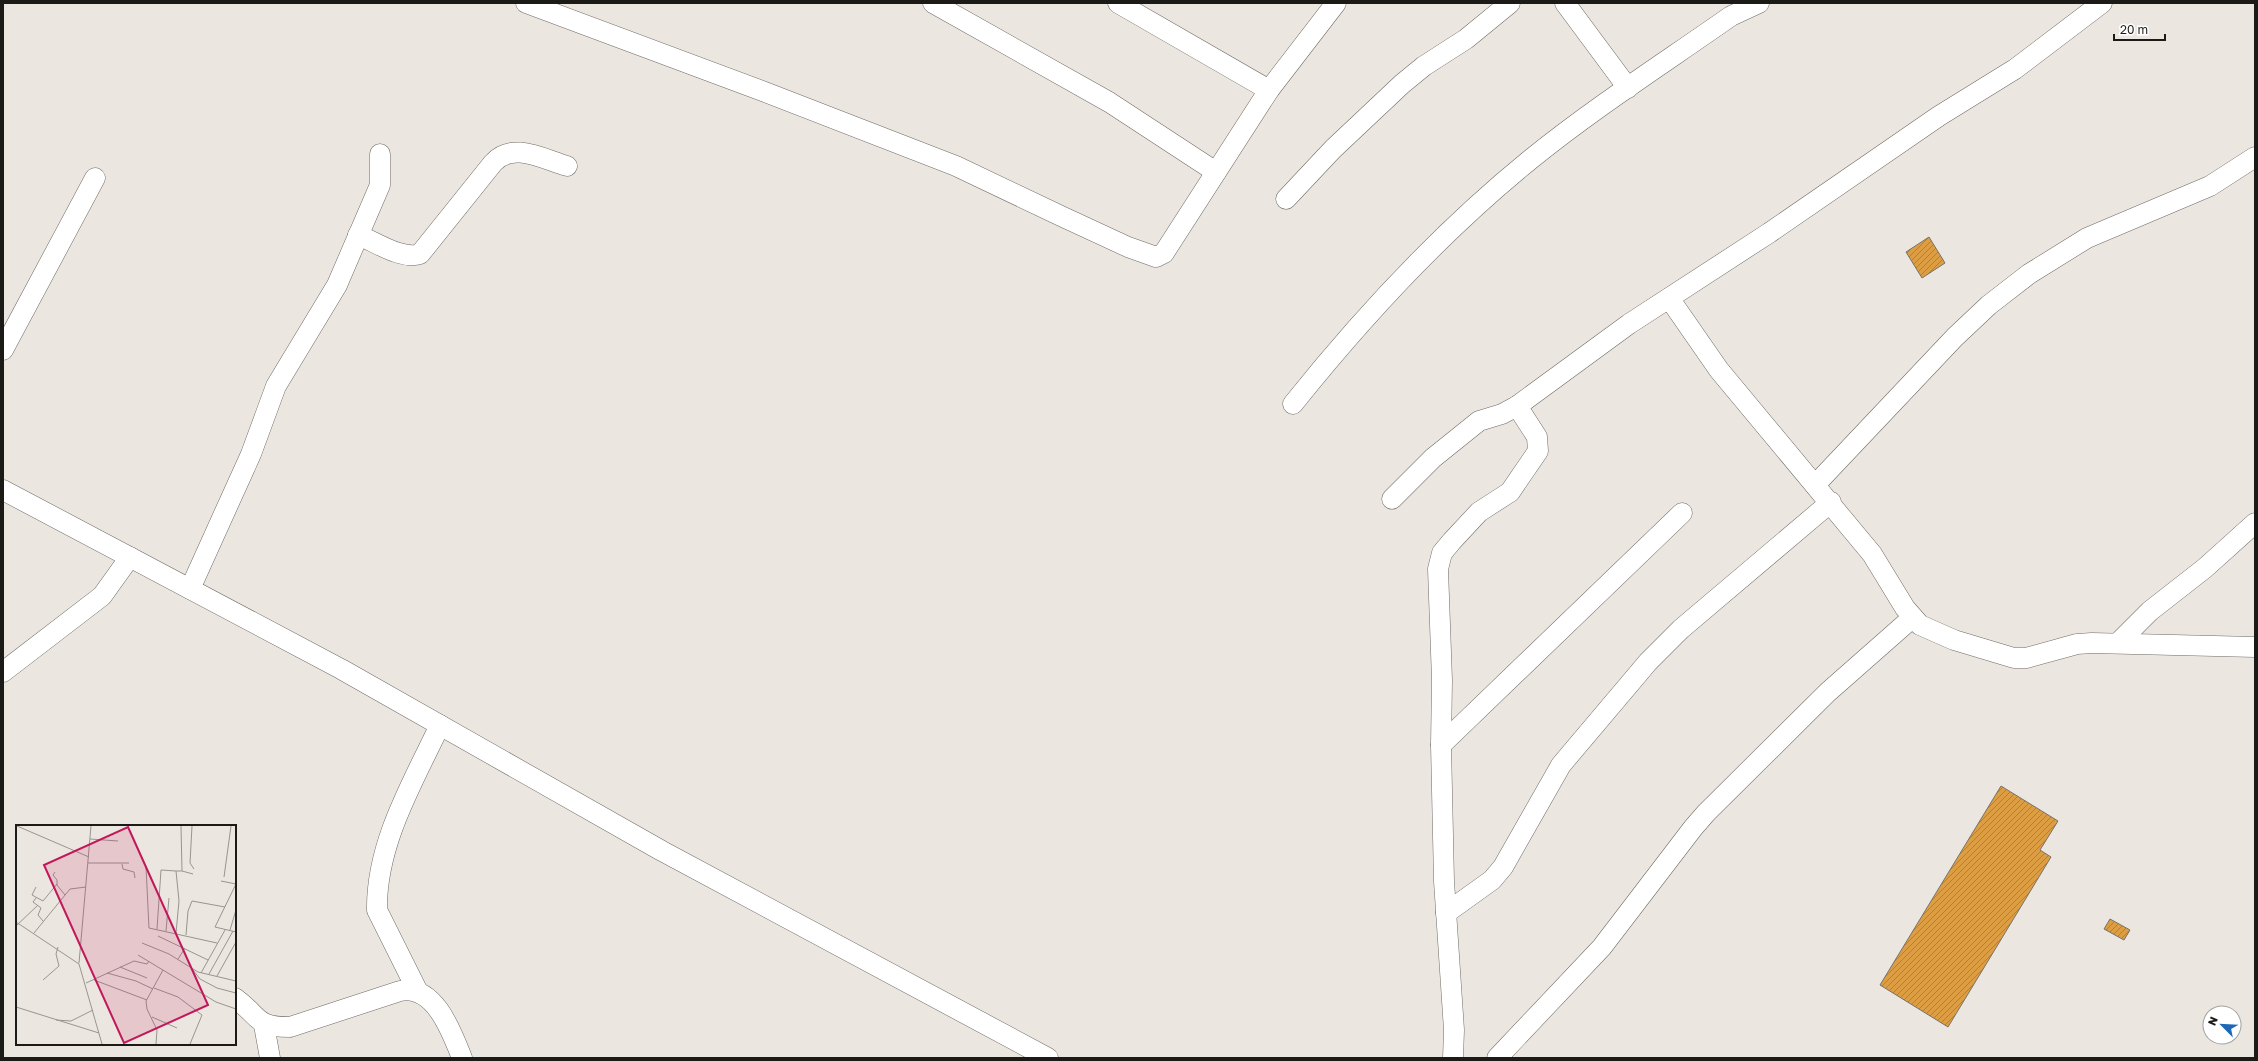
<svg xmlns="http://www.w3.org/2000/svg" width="2258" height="1061" viewBox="0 0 2258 1061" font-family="'Golos Text',sans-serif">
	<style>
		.building { fill: url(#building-hatch); stroke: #76726c }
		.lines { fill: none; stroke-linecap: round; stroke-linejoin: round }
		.minor-casing { stroke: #706b66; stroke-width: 21 }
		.minor { stroke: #fff; stroke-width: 20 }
		.inset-road { fill: none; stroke: #989490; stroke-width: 1 }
		.view { fill: #c2185b; fill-opacity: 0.15; stroke: #c2185b; stroke-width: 2 }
		.inset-edge { fill: none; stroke: #1b1a17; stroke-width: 2 }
	</style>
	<defs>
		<pattern id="building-hatch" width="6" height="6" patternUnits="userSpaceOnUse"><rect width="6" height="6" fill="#dd9e43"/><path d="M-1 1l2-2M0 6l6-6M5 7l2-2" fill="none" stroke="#b28037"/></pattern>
	</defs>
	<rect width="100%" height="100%" fill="#ebe6e0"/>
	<g class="building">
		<path d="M1929,237L1945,263L1922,278L1906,252Z"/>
		<path d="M2001,786L2058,821L2040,850L2051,857L1948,1027L1880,985Z"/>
		<path d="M2110,919L2130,930L2124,940L2104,929Z"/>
	</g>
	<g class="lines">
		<g class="minor-casing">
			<g id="minor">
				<path d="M526,3L765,92L956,166L1061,216L1128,247L1156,257L1164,253L1269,90L1336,3"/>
				<path d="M933,3L1109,102L1216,172"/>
				<path d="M1118,3L1269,90"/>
				<path d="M1565,3L1628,88"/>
				<path d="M1286,199L1333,149L1402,84L1424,66L1466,39L1510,3"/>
				<path d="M358,235C376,242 401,260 420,254L493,163C512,141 543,159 567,166"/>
				<path d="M1669,298L1719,370L1872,554L1905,608L1920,625L1954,640L2014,658H2026L2077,644L2092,643L2255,647"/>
				<path d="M3,350L95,178"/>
				<path d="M1293,404C1365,314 1441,232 1531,159C1594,108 1664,63 1731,16L1759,3"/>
				<path d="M1815,485L1955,337L1989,305L2029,274L2087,238L2210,186L2255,157"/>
				<path d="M3,490L341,669L662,851L1048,1058"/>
				<path d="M1392,499L1433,458L1479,421L1502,414L1517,406L1629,324L1769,233L1939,116L2015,69L2102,3"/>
				<path d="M190,589L251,454L276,386L337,285L380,185V154"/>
				<path d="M2119,642L2150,611L2205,568L2255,523"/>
				<path d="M3,672L102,596L130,557"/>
				<path d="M1441,745L1682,513"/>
				<path d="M1446,913L1492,880L1503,867L1561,765L1648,662L1681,629L1831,502"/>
				<path d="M418,992L377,910C376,844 412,784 440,725"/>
				<path d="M235,998C260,1016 254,1027 290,1027L400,991C435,984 452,1033 462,1058"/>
				<path d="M264,1025L270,1058"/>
				<path d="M1453,1058L1454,1030L1444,881L1441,745L1442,680L1438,569L1442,553L1452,541L1479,512L1510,492L1538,451L1537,437L1517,406"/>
				<path d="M1497,1058L1602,947L1693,828L1706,813L1828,692L1912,618"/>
			</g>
		</g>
		<use href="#minor" class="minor"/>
	</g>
	<g transform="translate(16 825)">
		<rect width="220" height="220" fill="#ebe6e0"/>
		<path class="inset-road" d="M1,1L73,32M165,1L166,46L177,49M176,1L174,38L178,44M74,14L102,16M72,38H113M106,39L107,44L118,47L119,53M130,42L133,103L201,118M39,47L37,50L41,55V60L49,70M208,52L215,1M205,56L220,59M220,59L199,102L220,107M20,62L16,70L27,76L41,59M20,73L17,77L25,83L22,90L27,96M0,97L63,139L86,219M0,101L22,80M141,104L145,45L160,46M214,105L220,85M150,106L153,73M18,108L54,64L70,62M160,108L163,76L160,46H166M170,110L172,86L176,76L209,82M142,111L192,135M126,118L153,129L182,147L220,156M122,130L200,177L220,184M162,134L169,123M63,138L75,1M104,142L131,153M177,145L184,154L201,163L220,168M91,148L120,156L137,164M185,148L209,105M193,149L217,106M201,151L220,117M27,155L43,141L40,129L42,122M78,155L131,175M70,158L118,136L131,139L133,136M138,163L162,172L186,190L174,219M0,182L83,208M136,192L161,203M40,195L55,196L77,185M140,219L141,205L131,184L130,176L147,145"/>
		<path class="view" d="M112,2L192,180L108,218L28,40Z"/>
		<rect width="220" height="220" class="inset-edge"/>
	</g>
	<rect width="2258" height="1061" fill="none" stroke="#1b1a17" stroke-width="8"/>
	<g transform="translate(2222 1025) rotate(294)"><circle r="19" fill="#ffffff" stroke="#a4a3a2"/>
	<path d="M0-3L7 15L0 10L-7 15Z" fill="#1d69b8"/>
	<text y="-6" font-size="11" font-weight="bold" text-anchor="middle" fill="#1b1a17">N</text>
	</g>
	<path d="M2114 34v6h51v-6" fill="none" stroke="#1b1a17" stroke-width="2"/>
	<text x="2120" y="34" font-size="12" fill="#1b1a17" stroke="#ffffff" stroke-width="3" paint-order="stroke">20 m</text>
</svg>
